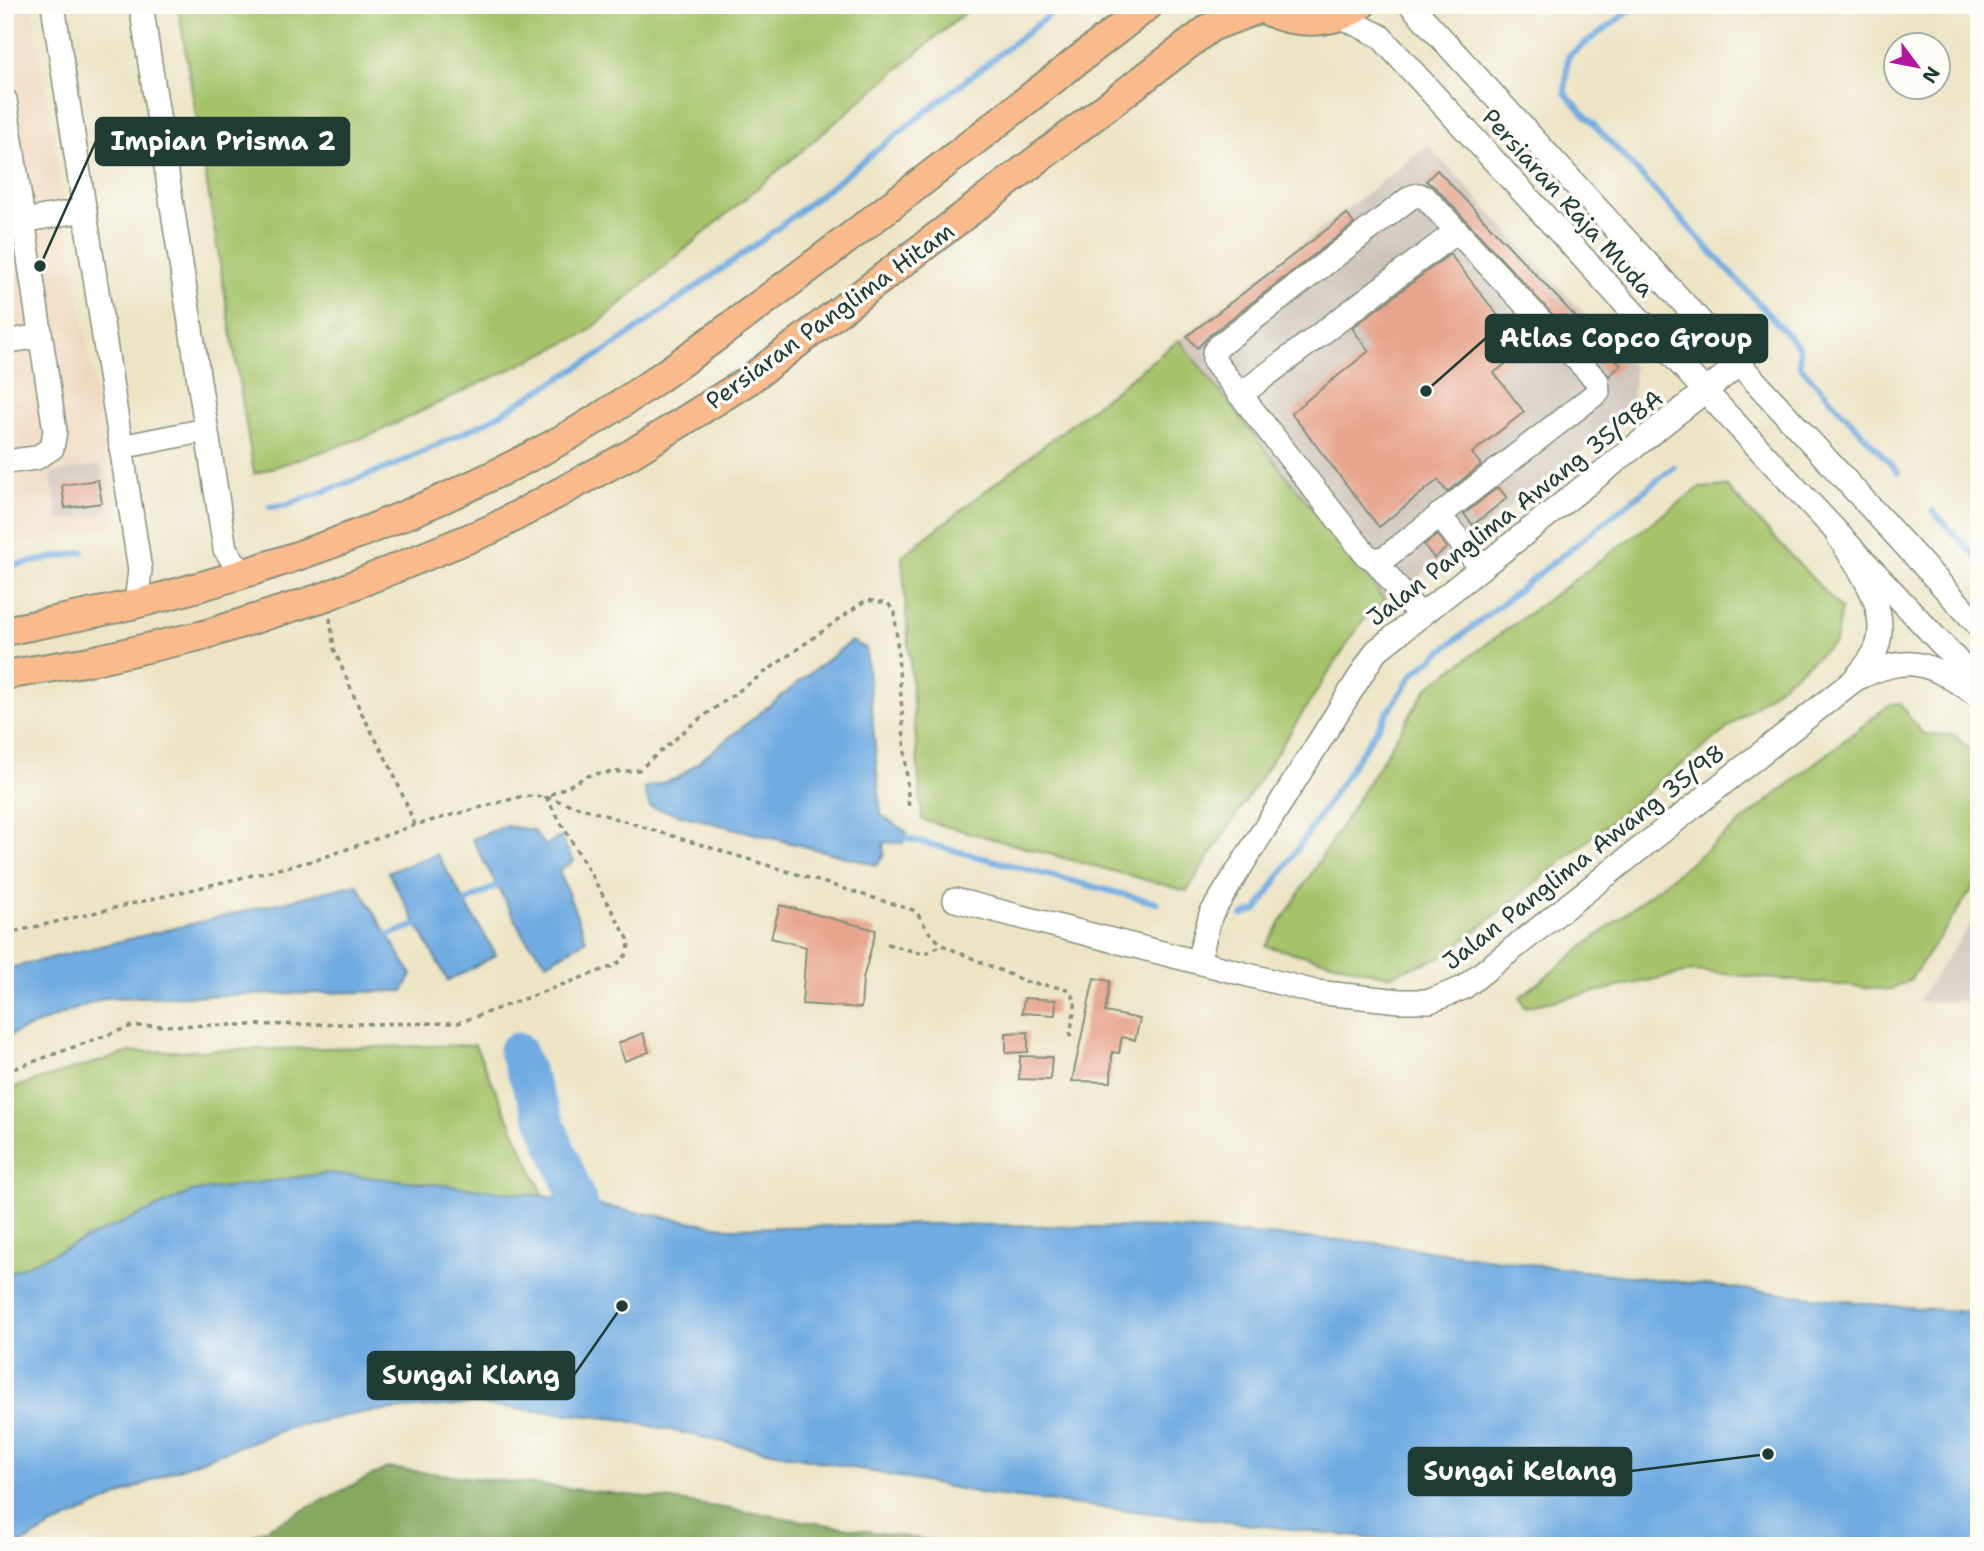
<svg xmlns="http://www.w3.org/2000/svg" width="1984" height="1551" viewBox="0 0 1984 1551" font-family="'Shantell Sans',sans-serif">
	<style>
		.built { fill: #eed7bb }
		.industrial { fill: #ccc2b9 }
		.green { fill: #a6c36b; stroke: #628050; stroke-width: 2 }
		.forest { fill: #84a95f; stroke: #52734a; stroke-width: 2 }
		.water { fill: #6fabe1; stroke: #47748a; stroke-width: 2 }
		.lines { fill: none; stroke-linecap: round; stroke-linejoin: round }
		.stream { stroke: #6fabe1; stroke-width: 6 }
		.river { stroke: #6fabe1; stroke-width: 37 }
		.building { fill: #e7a58d }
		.minor-casing { stroke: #86907c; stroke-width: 26 }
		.major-casing { stroke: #86907c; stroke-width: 32 }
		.path { stroke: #86907c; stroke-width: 3.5; stroke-dasharray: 5 5; stroke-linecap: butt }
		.minor { stroke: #fff; stroke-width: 23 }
		.major { stroke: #fabb8c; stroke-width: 28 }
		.labels { text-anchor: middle; stroke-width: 7; stroke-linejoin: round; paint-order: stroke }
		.street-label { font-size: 24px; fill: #1f3d34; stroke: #fdfcf7 }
		.leader { fill: none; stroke: #1f3d34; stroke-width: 2.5 }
		.callout-dot { fill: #1f3d34; stroke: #fdfcf7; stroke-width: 2.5 }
		.callout { fill: #1f3d34; stroke: #1f3d34; stroke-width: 2.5 }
		.callout-label { font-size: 26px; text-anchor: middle; font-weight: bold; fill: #fff }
	</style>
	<rect width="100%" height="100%" fill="#fdfcf7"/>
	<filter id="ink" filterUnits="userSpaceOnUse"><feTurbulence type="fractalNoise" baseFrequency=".0143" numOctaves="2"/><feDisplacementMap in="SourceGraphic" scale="14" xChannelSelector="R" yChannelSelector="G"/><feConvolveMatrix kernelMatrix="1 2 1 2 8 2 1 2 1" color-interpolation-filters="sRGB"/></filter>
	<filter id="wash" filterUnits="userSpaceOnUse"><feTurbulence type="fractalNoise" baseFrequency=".00686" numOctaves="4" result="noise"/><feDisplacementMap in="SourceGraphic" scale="28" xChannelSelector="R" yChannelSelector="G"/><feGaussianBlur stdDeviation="1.57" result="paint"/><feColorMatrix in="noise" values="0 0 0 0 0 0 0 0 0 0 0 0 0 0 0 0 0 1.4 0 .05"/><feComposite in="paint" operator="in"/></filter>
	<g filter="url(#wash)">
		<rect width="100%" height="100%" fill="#ece4c5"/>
		<path class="built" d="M5,5H32L116,526L5,545Z"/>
		<g class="industrial">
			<path d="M1428,145L1634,368L1631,414L1386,602L1179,340Z"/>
			<path d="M101,465L108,513L58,521L51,473Z"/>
			<path d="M1979,911V1001L1917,1002Z"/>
		</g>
		<g class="green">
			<path d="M178,5H974L585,334L369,436L254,474Z"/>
			<path d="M1179,340L1386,602L1363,620L1187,891L922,820L902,556Z"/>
			<path d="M1726,486L1841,609L1835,642L1444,956L1388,976L1266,946L1427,688L1699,488Z"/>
			<path d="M1899,703L1923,734L1954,735L1979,758V879L1910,980L1891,990L1693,971L1524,1007L1520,997L1889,705Z"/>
			<path d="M475,1045L544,1196L329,1173L191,1192L5,1275V1090L130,1052Z"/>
		</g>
		<path class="forest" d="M387,1468L672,1500L963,1546H232Z"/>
		<g class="water">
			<path d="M851,641L866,648L881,815L907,832L903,843L883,842L884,854L877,865L650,807L644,788L678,778Z"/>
			<path d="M505,826L533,830L545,846L560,837L574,861L559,870L586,940L547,963L525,938L472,839Z"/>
			<path d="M437,854L496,955L448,981L388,872Z"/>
			<path d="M357,884L412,975L403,991L104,998L5,1037V969Z"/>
			<path d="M329,1173L544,1196L729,1228L930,1224L1166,1228L1368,1242L1566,1269L1882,1305L1979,1313V1546H1439L984,1494L742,1446L619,1419L471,1404L366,1412L291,1427L170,1472L53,1526L18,1546H5V1275L191,1192Z"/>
		</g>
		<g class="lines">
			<g class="stream">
				<path d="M1637,5L1568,56L1565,93L1799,347L1800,366L1898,472"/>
				<path d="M270,507L287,505L395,465L488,421L609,349L765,238L1062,5"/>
				<path d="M1933,511L1979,560"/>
				<path d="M5,567L83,552"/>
				<path d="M898,836L1157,903"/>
				<path d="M460,905L503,882"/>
				<path d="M1242,915L1257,910L1414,673L1674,467"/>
				<path d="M383,937L425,922"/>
			</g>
			<path class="river" d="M517,1051L597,1248"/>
		</g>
		<g id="blocks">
			<g class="building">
				<path d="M1437,170L1621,365L1609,376L1436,188L1426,181Z"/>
				<path d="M1347,214L1354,224L1211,334L1197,348L1187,336Z"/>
				<path d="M1450,254L1524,349L1494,373L1524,412L1472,453L1481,465L1447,492L1438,480L1379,527L1291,413L1369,351L1352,328Z"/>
				<path d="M98,480L102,503L65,508L62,485Z"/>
				<path d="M1498,487L1507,498L1473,525L1464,514Z"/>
				<path d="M1437,535L1447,548L1434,558L1424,545Z"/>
				<path d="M780,905L876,930L863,979L861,1008L802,1004L806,947L771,938Z"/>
				<path d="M1094,978L1110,981L1105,1012L1140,1019L1135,1040L1122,1037L1119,1053L1112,1052L1111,1082L1072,1081Z"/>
				<path d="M1024,998L1056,1000L1055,1015L1022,1013Z"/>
				<path d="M1028,1032V1052L1006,1053V1033Z"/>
				<path d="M643,1033L649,1052L625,1061L618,1043Z"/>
				<path d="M1020,1056L1052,1057L1050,1080L1019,1079Z"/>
			</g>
		</g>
	</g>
	<g filter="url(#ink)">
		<use href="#blocks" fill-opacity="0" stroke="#86907c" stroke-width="2"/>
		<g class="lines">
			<g class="minor-casing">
				<g id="minor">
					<path d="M53,5L140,570L136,603"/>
					<path d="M141,5L225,549L242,573"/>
					<path d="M1411,5L1979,626"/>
					<path d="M1340,16L1380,36L1705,391L1979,684"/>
					<path d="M5,100L55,431L52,448L36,458L5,462"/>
					<path d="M1419,195L1426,198L1597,381L1598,392L1386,557L1375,560L1366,555L1214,361V352L1220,345L1411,197Z"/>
					<path d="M5,224L85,210"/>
					<path d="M5,342L40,336"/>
					<path d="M1240,395L1457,231"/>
					<path d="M121,447L206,430"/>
					<path d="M1439,515L1481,568"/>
					<path d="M1375,560L1420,616"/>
					<path d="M1856,679C1912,652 1928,663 1978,695"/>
					<path d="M955,900L1315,992L1400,1001H1430L1463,988L1853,681C1862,670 1874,658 1878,644C1889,602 1854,563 1834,529"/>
					<path d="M1198,961L1211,914L1376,651L1738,365"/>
				</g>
			</g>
			<g class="major-casing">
				<g id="major">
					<path d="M1258,5C1287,26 1332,26 1361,5"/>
					<path d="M5,631C48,622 92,614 135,604C274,569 412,519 539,452C621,409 696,352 770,297C899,202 1023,102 1149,5"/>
					<path d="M5,675L90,661L204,635L327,596L492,529L631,454L749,380L1211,27L1261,8"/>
				</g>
			</g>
			<g class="path">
				<path d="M330,618L334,649L360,710L392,770L415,825"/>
				<path d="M5,934L316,860L415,825L523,796L546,797L916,911L929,932L942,945L1027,982L1067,989L1076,1000L1069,1042"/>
				<path d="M887,944L924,954L942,945"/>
				<path d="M5,1072L132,1026L458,1023L616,965L626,955L630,942L546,797L592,774L639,770L694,723L866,600L888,603L895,613L909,809"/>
			</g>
			<use href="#minor" class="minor"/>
			<use href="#major" class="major"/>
		</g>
	</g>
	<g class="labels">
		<g class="street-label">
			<text transform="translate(1568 203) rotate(48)" y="8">Persiaran Raja Muda</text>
			<text transform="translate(830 316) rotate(-36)" y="8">Persiaran Panglima Hitam</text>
			<text transform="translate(1515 508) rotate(-38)" y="8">Jalan Panglima Awang 35/98A</text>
			<text transform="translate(1584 857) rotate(-38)" y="8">Jalan Panglima Awang 35/98</text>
		</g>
	</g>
	<path class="leader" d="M40 266L96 141M1426 391L1486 338M622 1306L574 1375M1768 1454L1631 1471"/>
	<g class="callout-dot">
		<circle cx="40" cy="266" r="7"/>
		<circle cx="1426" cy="391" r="7"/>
		<circle cx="622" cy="1306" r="7"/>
		<circle cx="1768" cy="1454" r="7"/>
	</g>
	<g class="callout">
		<rect x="96" y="118" width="253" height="47" rx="7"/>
		<rect x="1486" y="315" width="281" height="47" rx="7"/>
		<rect x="368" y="1352" width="206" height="47" rx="7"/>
		<rect x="1409" y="1448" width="222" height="47" rx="7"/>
	</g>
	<g class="callout-label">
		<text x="223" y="150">Impian Prisma 2</text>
		<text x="1626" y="347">Atlas Copco Group</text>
		<text x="471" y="1384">Sungai Klang</text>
		<text x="1520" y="1480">Sungai Kelang</text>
	</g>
	<rect width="1984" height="1551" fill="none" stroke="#fdfcf7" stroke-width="28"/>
	<g transform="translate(1917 66) rotate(122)"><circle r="33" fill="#fdfcf7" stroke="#a4b0a9" stroke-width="2"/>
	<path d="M0-5L12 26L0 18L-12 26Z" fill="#b5179e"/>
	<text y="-10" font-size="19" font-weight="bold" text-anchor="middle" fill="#1f3d34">N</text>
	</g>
</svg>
